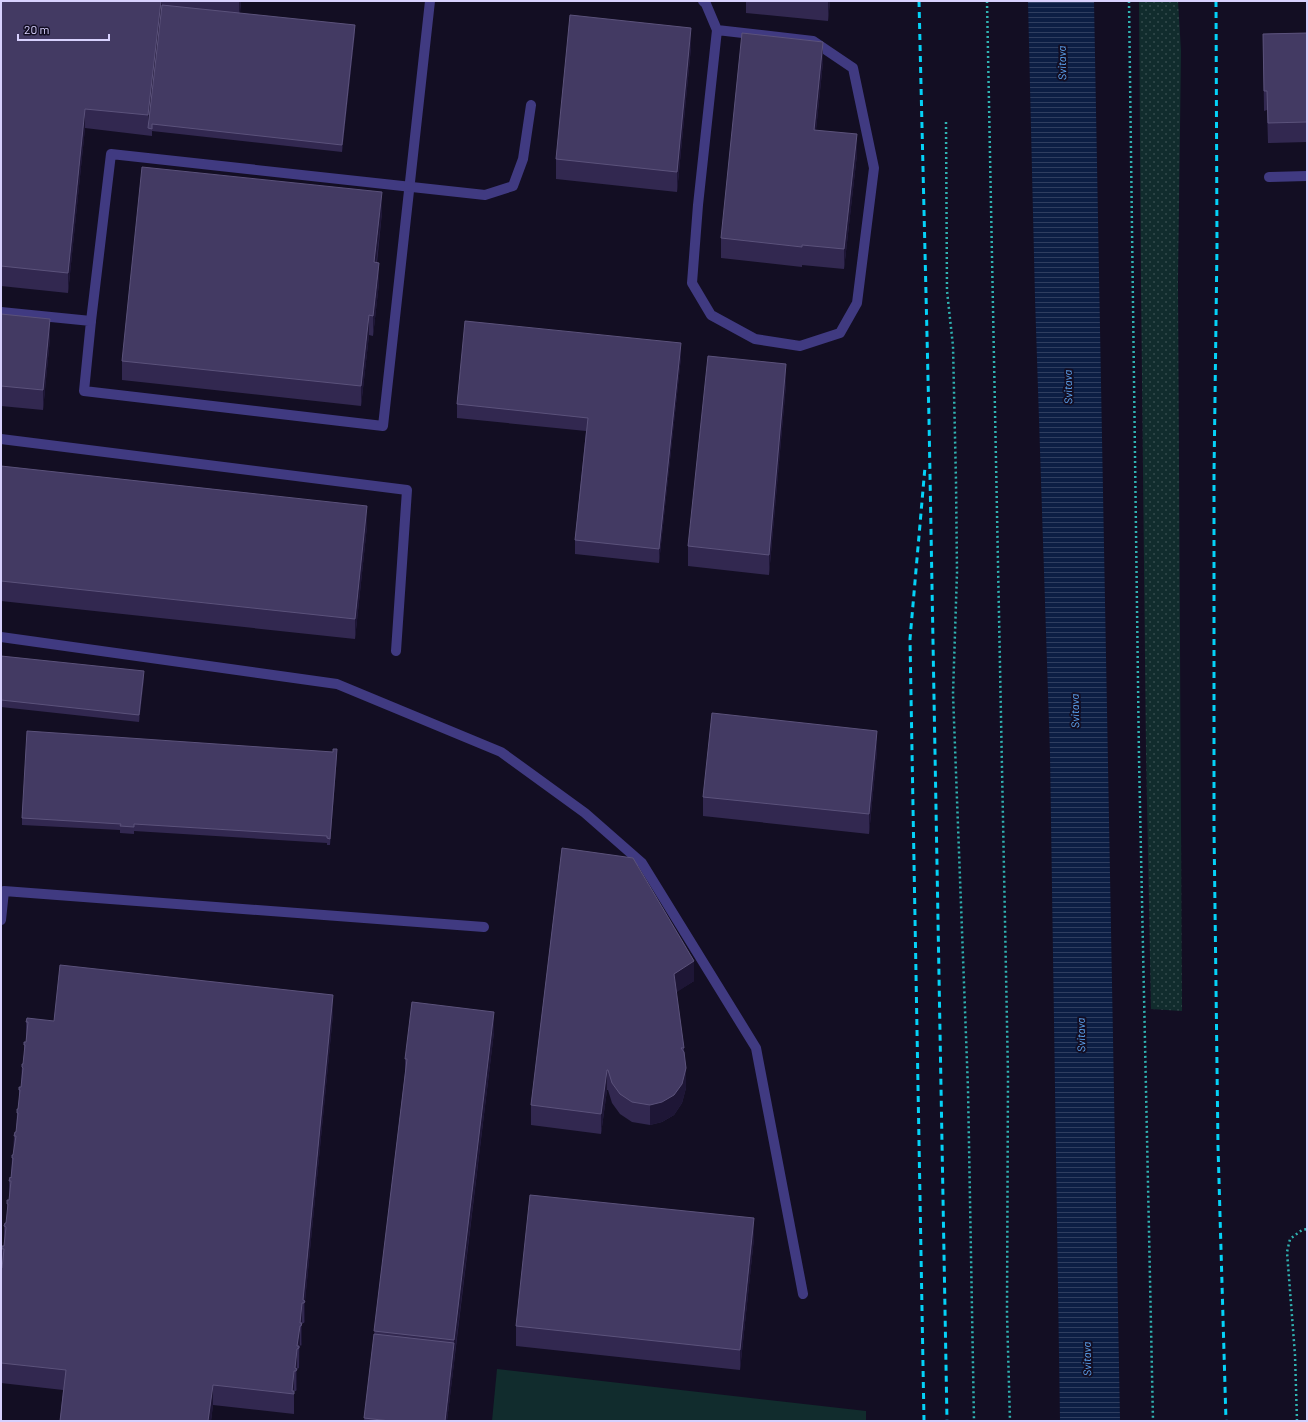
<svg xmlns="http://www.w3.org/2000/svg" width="1308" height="1422" viewBox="0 0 1308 1422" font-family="Barlow,sans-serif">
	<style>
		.green { fill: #112c2d }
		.garden { fill: url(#garden-dots) }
		.water { fill: url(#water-rules) }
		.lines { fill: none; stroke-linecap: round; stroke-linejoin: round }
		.path { stroke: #30b3b2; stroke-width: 2.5; stroke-dasharray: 2 3; stroke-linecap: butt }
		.minor { stroke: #403a81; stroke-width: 10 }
		.rail { stroke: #04d2f7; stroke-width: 3; stroke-dasharray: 6 5; stroke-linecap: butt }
		.wall { fill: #322850 }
		.shaded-wall { fill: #1e1636 }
		.building { fill: #433a63; stroke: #5b527b }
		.labels { text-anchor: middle; stroke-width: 4; stroke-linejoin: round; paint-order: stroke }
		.water-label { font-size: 11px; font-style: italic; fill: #61acfc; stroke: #130e23 }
	</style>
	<defs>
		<pattern id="garden-dots" width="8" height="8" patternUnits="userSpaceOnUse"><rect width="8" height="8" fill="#112c2d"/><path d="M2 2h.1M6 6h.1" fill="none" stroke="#334a4c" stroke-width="1.8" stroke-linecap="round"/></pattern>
		<pattern id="water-rules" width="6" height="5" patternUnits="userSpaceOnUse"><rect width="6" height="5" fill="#0c1e44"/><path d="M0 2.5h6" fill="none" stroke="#2f3e60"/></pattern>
	</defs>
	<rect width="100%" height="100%" fill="#130e23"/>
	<path class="green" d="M497,1369L866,1411V1421H492Z"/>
	<path class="garden" d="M1139,1H1178L1181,51L1178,281L1182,1011L1151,1009L1146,752L1141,284Z"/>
	<path class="water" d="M1028,1H1094L1120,1421H1060L1050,754L1035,298Z"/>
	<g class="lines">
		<g class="path">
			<path d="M987,1L1008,1075L1007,1314L1010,1421"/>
			<path d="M1129,1L1139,758L1153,1421"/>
			<path d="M946,122L947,291L953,346L956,482L957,572L953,694L968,1089L974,1421"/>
			<path d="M1297,1421L1295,1355L1287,1252L1290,1239L1302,1230L1307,1229"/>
		</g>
		<g class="minor">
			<path d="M703,1L706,4L717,30L698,205L692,283L711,315L755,339L800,346L840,333L857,303L874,168L853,68L813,41L717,30"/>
			<path d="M1269,177L1307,176"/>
			<path d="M1,312L91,321L84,391L383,426L430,1"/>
			<path d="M91,321L111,154L485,195L513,186L523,159L531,105"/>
			<path d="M1,439L407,490L396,651"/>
			<path d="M1,637L337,684L501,752L585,813L642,863L756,1048L803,1294"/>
			<path d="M1,920L4,891L484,927"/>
		</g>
		<g class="rail">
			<path d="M919,1L929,419L947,1421"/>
			<path d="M1216,1L1217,245L1214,474V828L1218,1146L1226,1421"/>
			<path d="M924,1421L910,639L925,467"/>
		</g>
	</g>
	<g class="wall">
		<path d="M1,1H241L240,13L355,32L342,152L152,131V136L85,128L68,293L1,286Z"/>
		<path d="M746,1H830L828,21L746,13Z"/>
		<path d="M1307,33V142L1268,143L1267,110L1264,111L1263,34Z"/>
		<path d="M691,47L677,192L556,179V159Z"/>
		<path d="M823,62L816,130L857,154L844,269L802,265V267L721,258V238Z"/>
		<path d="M382,212L377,263L379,283L373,336L369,335L361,406L122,380V361Z"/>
		<path d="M1,314L50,338L43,410L1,406Z"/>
		<path d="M681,357L659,563L575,554V540L586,431L457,418V404Z"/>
		<path d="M786,384L769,575L688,566V546Z"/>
		<path d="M1,466L367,526L355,639L1,601Z"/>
		<path d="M1,656L144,678L139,722L1,707Z"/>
		<path d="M877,751L869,834L703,816V797Z"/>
		<path d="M337,756L330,845H327V843L134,831V834L120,833V830L22,825V818Z"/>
		<path d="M562,848L694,981L676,992L684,1048L686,1088L682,1103L674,1115L662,1122L650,1125L632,1122L620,1114L612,1103L608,1090H607L601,1134L531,1125V1105Z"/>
		<path d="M333,1014L305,1301V1320L304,1323H302V1343L301,1346L300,1345L299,1349V1368L297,1369V1388L296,1391H294V1414L213,1405L211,1421H60L63,1390L1,1383V1268H2V1249L4,1246V1226L6,1223L7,1219V1204L9,1200V1181L11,1178L12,1158L13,1155L14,1136L16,1132L17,1113L18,1109L19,1103V1087H21L22,1064H23L24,1061V1045L26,1042V1022Z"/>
		<path d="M494,1032L447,1421H364L405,1073V1059Z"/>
		<path d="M754,1238L740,1370L516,1346V1326Z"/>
	</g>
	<g class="shaded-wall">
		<path d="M161,1H162V12L148,128V115Z"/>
		<path d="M239,1H241L239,20Z"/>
		<path d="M828,1H830L828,21Z"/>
		<path d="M355,25V32L342,152V145Z"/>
		<path d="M691,28V47L677,192V172Z"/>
		<path d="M823,42V62L814,149V130Z"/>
		<path d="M85,109V128L68,293V273Z"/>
		<path d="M857,134V154L844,269V249Z"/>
		<path d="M382,192V212L374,282V262Z"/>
		<path d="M379,263V283L373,336V316Z"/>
		<path d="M369,315V335L361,406V386Z"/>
		<path d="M50,319V338L43,410V390Z"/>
		<path d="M681,343V357L659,563V549Z"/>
		<path d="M786,364V384L769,575V555Z"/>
		<path d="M367,506V526L355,639V619Z"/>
		<path d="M144,671V678L139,722V715Z"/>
		<path d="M877,731V751L869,834V814Z"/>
		<path d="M337,749V756L330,845V839Z"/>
		<path d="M694,961V981L674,994V974Z"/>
		<path d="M333,995V1014L305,1301V1320L304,1323V1303H303Z"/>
		<path d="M494,1012V1032L454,1360V1340Z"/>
		<path d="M686,1068V1088L682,1103L674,1115L662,1122L650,1125V1105Z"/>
		<path d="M607,1070V1090L601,1134V1114Z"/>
		<path d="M754,1218V1238L740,1370V1350Z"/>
		<path d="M302,1303V1343L301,1346V1326H300Z"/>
		<path d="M300,1326V1345L299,1368V1348L297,1346Z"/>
		<path d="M454,1343V1363L447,1421H445Z"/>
		<path d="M297,1349V1388L296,1391V1371H295Z"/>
		<path d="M294,1371V1414V1394H292Z"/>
		<path d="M213,1385V1405L211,1421H208Z"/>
	</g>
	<g class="building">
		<path d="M1,1H161L148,115L85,109L68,273L1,266Z"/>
		<path d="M162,5L355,25L342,145L152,124V129L148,128Z"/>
		<path d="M570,15L691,28L677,172L556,159Z"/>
		<path d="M742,33L823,42L814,130L857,134L844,249L802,245V247L721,238Z"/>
		<path d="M1307,33V122L1268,123L1267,91H1264L1263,34Z"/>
		<path d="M142,167L382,192L374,262L379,263L373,316L369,315L361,386L122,361Z"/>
		<path d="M1,314L50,319L43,390L1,386Z"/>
		<path d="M465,321L681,343L659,549L575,540L588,418L457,404Z"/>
		<path d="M708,356L786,364L769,555L688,546Z"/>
		<path d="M1,466L367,506L355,619L1,581Z"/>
		<path d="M1,656L144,671L139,715L1,700Z"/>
		<path d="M712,713L877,731L869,814L703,797Z"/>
		<path d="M27,731L333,752V749H337L330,839L327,838V836L134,824V827L120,826L121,824L22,818Z"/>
		<path d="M562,848L633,858L694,961L674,974L684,1048H681L684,1052L686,1068L682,1084L674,1095L662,1102L650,1105L632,1102L620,1094L612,1083L608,1070H607L601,1114L531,1105Z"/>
		<path d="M60,965L333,995L303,1300L305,1301L304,1303H302L300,1323H302L301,1326H300L297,1346H299V1348L297,1349L295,1368L297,1369L296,1371H294L292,1391H294V1394L213,1385L208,1421H60L66,1370L1,1363V1268H2L4,1249H2V1246H4L6,1227L4,1226L5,1223H6L8,1204H7V1200H9L11,1181H9L10,1177L11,1178L13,1158H12V1155H13L16,1136H14L15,1132H16L18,1113H17V1109H18L20,1090H19V1087H21L23,1068L22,1067V1064H23L25,1045H24V1042H26L28,1022H26L27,1018L54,1021Z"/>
		<path d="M412,1002L494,1012L454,1340L374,1331L407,1059H405Z"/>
		<path d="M530,1195L754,1218L740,1350L516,1326Z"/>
		<path d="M374,1334L454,1343L445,1421H390L364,1418Z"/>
	</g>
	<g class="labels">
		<g class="water-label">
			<text transform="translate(1062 63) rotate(-91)" y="4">Svitava</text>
			<text transform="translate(1068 387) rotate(-91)" y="4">Svitava</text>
			<text transform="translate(1075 711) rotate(-91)" y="4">Svitava</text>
			<text transform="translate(1081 1035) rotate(-91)" y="4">Svitava</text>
			<text transform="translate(1087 1359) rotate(-91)" y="4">Svitava</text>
		</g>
	</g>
	<rect width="1308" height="1422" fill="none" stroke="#d8d1fe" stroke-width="4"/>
	<path d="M18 34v6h91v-6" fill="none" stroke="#d8d1fe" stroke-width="2"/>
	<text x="24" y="34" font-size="12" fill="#d8d1fe" stroke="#130e23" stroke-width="3" paint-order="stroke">20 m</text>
</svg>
